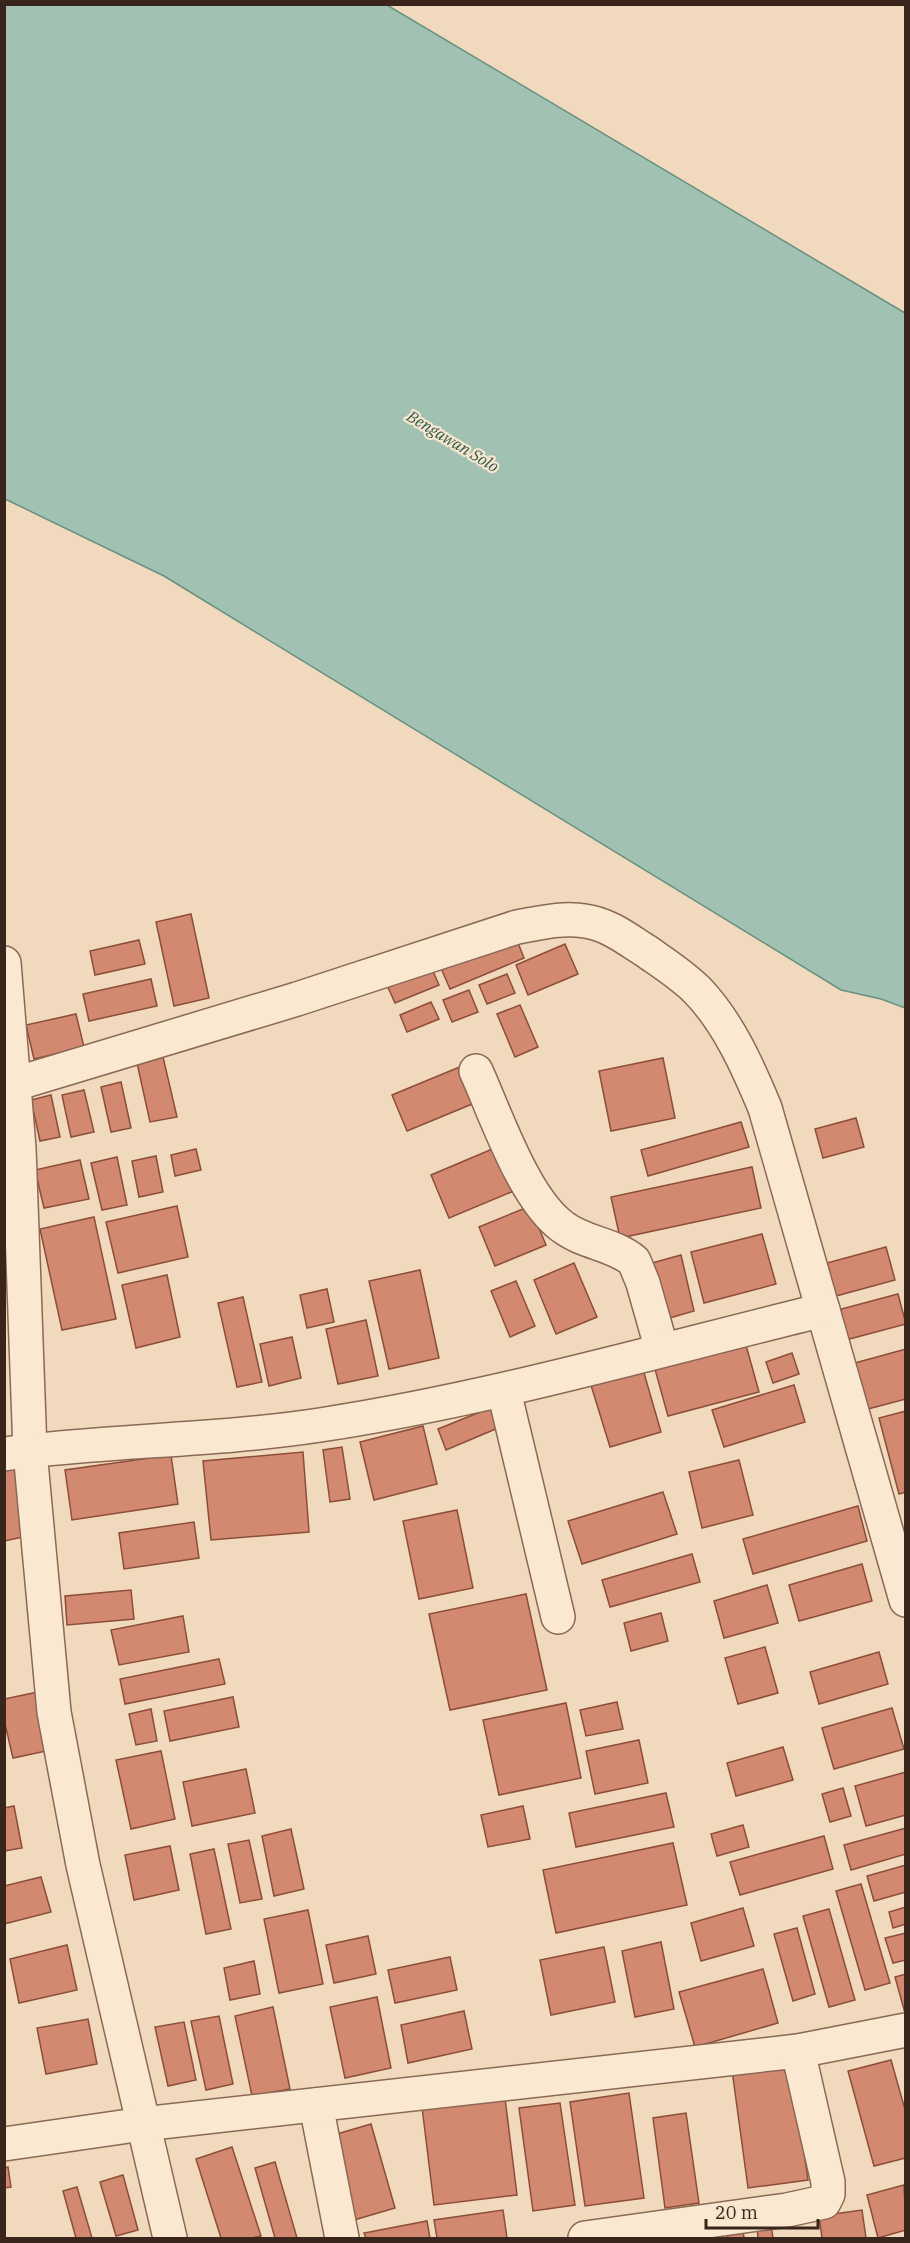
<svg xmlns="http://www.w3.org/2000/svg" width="910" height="2243" viewBox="0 0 910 2243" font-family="'IBM Plex Serif',serif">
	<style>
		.water { fill: #a1c2b3; stroke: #689080; stroke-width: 1.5 }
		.building { fill: #d28970; stroke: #8c4d39; stroke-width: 1.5 }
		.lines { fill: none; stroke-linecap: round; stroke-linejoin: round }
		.minor-casing { stroke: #8a6955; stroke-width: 36 }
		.minor { stroke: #fbe8d1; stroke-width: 33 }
		.labels { text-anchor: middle; stroke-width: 4.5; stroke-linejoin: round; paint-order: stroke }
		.water-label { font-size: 16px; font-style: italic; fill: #295a4f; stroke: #f8e5cd }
	</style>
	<rect width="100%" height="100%" fill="#f1d9bd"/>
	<path class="water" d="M4,5H387L905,313V1008L881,999L841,990L164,576L5,499Z"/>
	<g class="building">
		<path d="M191,914L209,998L174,1006L156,922Z"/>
		<path d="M515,935L524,958L450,989L440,966Z"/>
		<path d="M139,940L145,964L95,975L90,951Z"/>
		<path d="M565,944L578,974L528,995L516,965Z"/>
		<path d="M430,964L439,985L395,1003L386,983Z"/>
		<path d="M507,974L515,993L487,1004L479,985Z"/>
		<path d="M151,979L157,1006L89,1021L83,994Z"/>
		<path d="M469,990L478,1012L452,1022L443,1000Z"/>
		<path d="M431,1002L439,1019L407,1032L400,1015Z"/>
		<path d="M520,1005L538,1047L515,1057L497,1014Z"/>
		<path d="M76,1014L84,1047L34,1059L26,1025Z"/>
		<path d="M163,1057L177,1117L150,1122L137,1063Z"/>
		<path d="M663,1058L675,1118L611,1131L599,1071Z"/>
		<path d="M462,1066L477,1102L407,1131L392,1095Z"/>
		<path d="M121,1082L131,1128L111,1132L101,1087Z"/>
		<path d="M84,1090L94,1132L71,1137L62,1095Z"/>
		<path d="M51,1095L60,1137L40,1141L31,1100Z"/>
		<path d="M856,1118L864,1147L823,1158L815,1129Z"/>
		<path d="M741,1122L749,1147L648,1176L641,1150Z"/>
		<path d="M497,1147L516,1190L449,1218L431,1175Z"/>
		<path d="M196,1149L201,1170L175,1176L171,1155Z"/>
		<path d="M156,1156L163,1192L139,1197L132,1161Z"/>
		<path d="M117,1157L127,1205L102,1210L91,1163Z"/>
		<path d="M80,1160L89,1199L44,1208L35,1170Z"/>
		<path d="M752,1167L761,1208L620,1238L611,1197Z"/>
		<path d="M177,1206L188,1257L118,1273L106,1222Z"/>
		<path d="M530,1206L546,1245L495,1266L479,1227Z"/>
		<path d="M94,1217L116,1319L62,1330L40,1229Z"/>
		<path d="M762,1234L776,1284L704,1303L691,1252Z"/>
		<path d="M886,1247L895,1280L836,1296L827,1263Z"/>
		<path d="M681,1255L694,1311L666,1319L652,1263Z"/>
		<path d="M574,1263L597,1317L556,1334L534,1280Z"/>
		<path d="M420,1270L439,1358L389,1369L369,1281Z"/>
		<path d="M167,1275L180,1337L136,1348L122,1285Z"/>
		<path d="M516,1281L535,1326L510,1337L491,1291Z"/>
		<path d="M327,1289L334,1322L307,1328L300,1295Z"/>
		<path d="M898,1294L906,1324L842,1341L834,1311Z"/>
		<path d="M243,1297L262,1382L237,1387L218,1303Z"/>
		<path d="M366,1320L378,1376L338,1384L326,1329Z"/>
		<path d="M292,1337L301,1378L269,1386L260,1344Z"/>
		<path d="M744,1338L759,1392L668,1416L653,1362Z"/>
		<path d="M906,1349V1399L864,1410L851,1364Z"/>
		<path d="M792,1353L799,1374L773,1383L766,1362Z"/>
		<path d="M642,1366L661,1432L610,1447L590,1382Z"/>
		<path d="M794,1385L805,1422L724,1447L712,1410Z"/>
		<path d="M490,1408L498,1428L446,1450L438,1429Z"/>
		<path d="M906,1411V1492L899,1494L879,1418Z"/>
		<path d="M423,1426L437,1484L374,1500L360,1442Z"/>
		<path d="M342,1447L350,1499L330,1502L323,1450Z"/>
		<path d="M303,1452L309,1532L211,1540L203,1461Z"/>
		<path d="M171,1455L178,1504L72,1520L65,1470Z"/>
		<path d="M739,1460L753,1515L702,1528L689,1472Z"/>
		<path d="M13,1464L28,1536L4,1541V1466Z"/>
		<path d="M663,1492L677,1534L582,1564L568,1521Z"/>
		<path d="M858,1506L867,1541L753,1574L743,1539Z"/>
		<path d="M457,1510L473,1588L419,1599L403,1521Z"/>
		<path d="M194,1522L199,1558L124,1569L119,1533Z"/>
		<path d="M692,1554L700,1582L610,1607L602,1580Z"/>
		<path d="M862,1564L872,1601L799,1621L789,1585Z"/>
		<path d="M767,1585L778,1623L724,1638L714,1601Z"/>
		<path d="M131,1590L134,1619L67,1625L65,1596Z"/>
		<path d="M526,1594L547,1690L450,1710L429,1614Z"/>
		<path d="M661,1613L668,1641L631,1651L624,1623Z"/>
		<path d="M183,1616L189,1652L119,1665L111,1630Z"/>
		<path d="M765,1647L778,1693L738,1704L725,1658Z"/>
		<path d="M879,1652L888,1684L819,1704L810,1672Z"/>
		<path d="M219,1659L225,1684L125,1704L120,1679Z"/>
		<path d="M38,1692L51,1750L13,1758L4,1720V1699Z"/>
		<path d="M233,1697L239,1727L170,1741L164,1711Z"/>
		<path d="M617,1702L623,1729L586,1736L580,1710Z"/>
		<path d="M566,1703L581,1778L499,1795L483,1720Z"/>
		<path d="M892,1708L904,1749L834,1769L822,1728Z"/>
		<path d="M151,1709L157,1741L136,1745L129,1714Z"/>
		<path d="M639,1740L648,1783L595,1794L586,1751Z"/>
		<path d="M783,1747L793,1780L736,1796L727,1763Z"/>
		<path d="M161,1751L175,1819L131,1829L116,1760Z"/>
		<path d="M246,1769L255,1813L192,1826L183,1782Z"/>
		<path d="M906,1772V1815L866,1826L855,1786Z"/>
		<path d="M843,1788L851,1816L830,1822L822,1794Z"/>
		<path d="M666,1793L674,1827L576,1847L569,1813Z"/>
		<path d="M14,1806L22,1848L4,1851V1808Z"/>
		<path d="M523,1806L530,1839L488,1847L481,1815Z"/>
		<path d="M743,1825L749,1847L717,1856L711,1834Z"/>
		<path d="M906,1828V1854L851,1870L844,1845Z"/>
		<path d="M291,1829L304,1889L274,1896L262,1836Z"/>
		<path d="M824,1836L833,1869L740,1895L730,1862Z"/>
		<path d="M249,1840L262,1899L240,1903L228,1844Z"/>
		<path d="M673,1843L687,1905L556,1933L543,1870Z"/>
		<path d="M170,1846L179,1890L134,1900L125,1855Z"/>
		<path d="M214,1849L231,1929L206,1934L190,1854Z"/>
		<path d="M906,1865V1892L874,1901L867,1876Z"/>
		<path d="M41,1877L51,1912L4,1924V1886Z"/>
		<path d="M861,1884L890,1983L865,1990L836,1891Z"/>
		<path d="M906,1907V1924L893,1928L889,1912Z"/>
		<path d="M743,1908L754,1946L701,1961L691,1923Z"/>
		<path d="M829,1909L855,2000L829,2007L803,1916Z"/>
		<path d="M308,1910L323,1984L279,1993L264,1919Z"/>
		<path d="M797,1928L815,1994L793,2001L774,1934Z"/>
		<path d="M906,1933V1960L893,1963L885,1938Z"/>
		<path d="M368,1936L376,1974L334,1983L326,1945Z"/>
		<path d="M661,1942L674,2009L635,2017L622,1951Z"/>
		<path d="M67,1945L77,1990L19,2003L10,1959Z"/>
		<path d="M604,1947L615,2002L551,2015L540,1960Z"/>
		<path d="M450,1957L457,1990L395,2003L388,1970Z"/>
		<path d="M254,1961L260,1994L230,2000L224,1968Z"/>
		<path d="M763,1969L778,2023L695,2047L679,1992Z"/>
		<path d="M906,1974V2013H905L895,1977Z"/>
		<path d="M377,1997L391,2068L345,2078L330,2007Z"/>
		<path d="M273,2007L290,2089L252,2096L235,2016Z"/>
		<path d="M464,2011L472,2049L408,2063L401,2025Z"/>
		<path d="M219,2016L233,2084L206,2090L191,2021Z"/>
		<path d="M88,2019L97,2064L46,2074L37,2028Z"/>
		<path d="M184,2022L196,2080L168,2086L155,2027Z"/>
		<path d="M891,2060L906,2113V2158L874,2166L848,2071Z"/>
		<path d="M791,2062L808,2180L748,2188L732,2070Z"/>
		<path d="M629,2093L644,2198L585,2206L570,2102Z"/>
		<path d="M505,2098L517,2195L434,2205L422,2107Z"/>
		<path d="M560,2103L575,2205L533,2211L519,2108Z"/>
		<path d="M686,2113L699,2203L665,2208L653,2118Z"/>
		<path d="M371,2124L395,2208L354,2220L330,2136Z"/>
		<path d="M232,2147L261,2236L252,2238H221L196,2159Z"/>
		<path d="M275,2162L297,2238H275L255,2168Z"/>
		<path d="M8,2167L11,2187L4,2188V2168Z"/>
		<path d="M123,2175L138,2230L116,2236L100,2182Z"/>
		<path d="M904,2185L906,2230L878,2238L867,2195Z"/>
		<path d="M77,2187L92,2238H76L63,2191Z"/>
		<path d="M503,2210L507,2238H437L434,2220Z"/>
		<path d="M862,2210L866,2238H822L819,2216Z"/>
		<path d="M427,2221L430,2238H366L364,2233Z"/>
		<path d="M771,2225L773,2238H758L757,2227Z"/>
		<path d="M743,2231L744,2238H728L727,2233Z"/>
	</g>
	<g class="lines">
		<g class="minor-casing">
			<g id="minor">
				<path d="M4,963L19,1148L30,1451L54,1712L83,1865L170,2238"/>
				<path d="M476,1071C496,1115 524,1199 563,1227C584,1243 614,1244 634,1261L643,1283L662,1350"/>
				<path d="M15,1084L297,999L517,927C540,923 562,917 585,921C608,924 627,939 646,951C663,963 682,975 697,990C728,1022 748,1067 765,1108L906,1600"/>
				<path d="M504,1391L558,1617"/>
				<path d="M4,1454C109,1440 215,1441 320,1425C490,1399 656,1351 823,1310"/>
				<path d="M316,2105L342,2238"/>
				<path d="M4,2144L143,2124L798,2051L906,2030"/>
				<path d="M585,2238L787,2210L824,2202L828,2194V2182L798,2051"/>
			</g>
		</g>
		<use href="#minor" class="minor"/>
	</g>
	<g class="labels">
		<g class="water-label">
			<text transform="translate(453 441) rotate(31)" y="6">Bengawan Solo</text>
		</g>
	</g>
	<rect width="910" height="2243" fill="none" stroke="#39251b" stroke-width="12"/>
	<path d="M706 2219v9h112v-9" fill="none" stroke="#39251b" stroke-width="3"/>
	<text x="715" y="2219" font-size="18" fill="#39251b" stroke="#f8e5cd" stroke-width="4.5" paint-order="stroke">20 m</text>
</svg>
